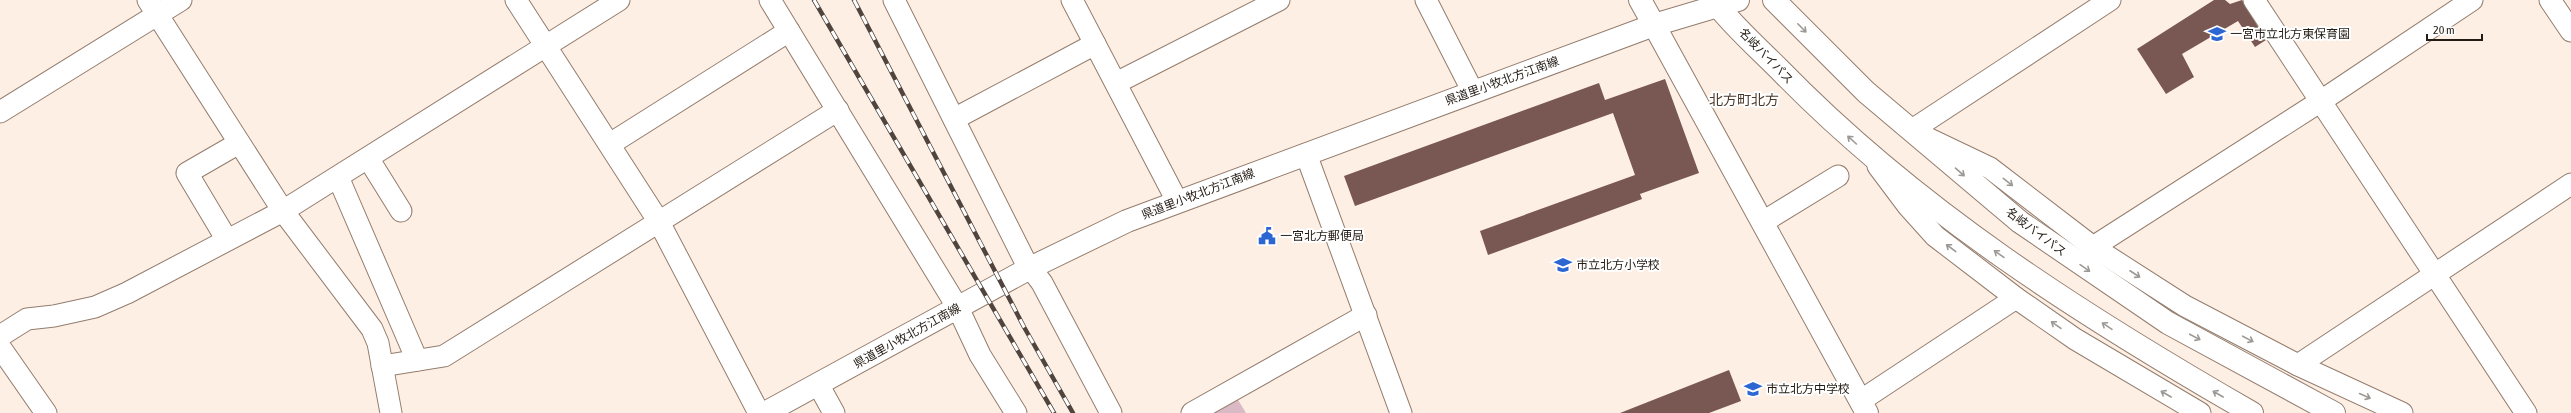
<svg xmlns="http://www.w3.org/2000/svg" width="2571" height="413" viewBox="0 0 2571 413" font-family="'Asap Condensed','Noto Sans JP',sans-serif">
	<style>
		.green { fill: #d9bac5 }
		.building { fill: #795753 }
		.lines { fill: none; stroke-linecap: round; stroke-linejoin: round }
		.minor-casing { stroke: #937d6d; stroke-width: 23 }
		.tertiary-casing { stroke: #937d6d; stroke-width: 24 }
		.secondary-casing { stroke: #937d6d; stroke-width: 24 }
		.trunk-casing { stroke: #937d6d; stroke-width: 24 }
		.minor { stroke: #fff; stroke-width: 21 }
		.tertiary { stroke: #fff; stroke-width: 22 }
		.secondary { stroke: #fff; stroke-width: 22 }
		.trunk { stroke: #fff; stroke-width: 22 }
		.rail-casing { stroke: #4f453e; stroke-width: 4.5 }
		.rail { stroke: #fff; stroke-width: 3; stroke-dasharray: 9; stroke-linecap: butt }
		.oneway { stroke: #9c9895 }
		.labels { text-anchor: middle; stroke-width: 4; stroke-linejoin: round; paint-order: stroke }
		.poi-label { font-size: 12px; fill: #231b14; stroke: #fff; text-anchor: start }
		.street-label { font-size: 12px; fill: #231b14; stroke: #fff }
		.quarter-label { font-size: 14px; fill: #4b392b; stroke: #fff }
	</style>
	<rect width="100%" height="100%" fill="#feefe5"/>
	<path class="green" d="M1235,395L1246,413H1204Z"/>
	<g class="building">
		<path d="M2214,0H2225L2230,4L2242,0L2266,40L2255,47L2238,21L2182,54L2194,77L2166,94L2137,49Z"/>
		<path d="M1665,79L1699,173L1640,194L1642,199L1488,255L1480,231L1635,175L1613,113L1355,206L1344,176L1599,83L1605,100Z"/>
		<path d="M1729,370L1741,401L1709,413H1620Z"/>
	</g>
	<g class="lines">
		<g class="minor-casing">
			<g id="minor">
				<path d="M148,0L283,211L372,329L378,343L391,413"/>
				<path d="M516,0L659,222L759,413"/>
				<path d="M770,0L958,308L980,355L1016,413"/>
				<path d="M894,0L1024,259L1042,283L1111,413"/>
				<path d="M1072,0L1177,201"/>
				<path d="M1426,0L1473,92"/>
				<path d="M2254,0L2526,413"/>
				<path d="M2550,0L2571,31"/>
				<path d="M1116,83L1279,0"/>
				<path d="M0,112L181,0"/>
				<path d="M954,119L1095,44"/>
				<path d="M1912,130L2110,0"/>
				<path d="M1925,137L1990,168L2093,247L2185,306L2298,365L2402,413"/>
				<path d="M610,144L789,31"/>
				<path d="M1306,154L1401,413"/>
				<path d="M368,158L401,211"/>
				<path d="M1878,166L1908,206L1935,236L2016,298L2075,339L2200,413"/>
				<path d="M338,177L417,360"/>
				<path d="M1763,222L1838,176"/>
				<path d="M227,240L187,173L239,143"/>
				<path d="M2093,247L2321,101L2472,0"/>
				<path d="M0,336L27,319L54,316L95,307L127,293L283,211L619,0"/>
				<path d="M0,347L46,413"/>
				<path d="M2298,365L2571,184"/>
				<path d="M382,366L444,356L838,110"/>
				<path d="M818,384L834,413"/>
				<path d="M1860,401L2016,298"/>
				<path d="M1192,413L1366,315"/>
			</g>
		</g>
		<g class="tertiary-casing">
			<path id="tertiary" d="M1654,25L1867,413"/>
		</g>
		<g class="secondary-casing">
			<g id="secondary">
				<path d="M1640,0L1654,25"/>
				<path d="M765,413L1030,268L1127,221L1654,25L1738,0"/>
			</g>
		</g>
		<g class="trunk-casing">
			<g id="trunk">
				<path d="M1713,0C1732,25 1757,47 1779,69C1916,210 2083,316 2252,413"/>
				<path d="M1774,0L1866,92L2020,222L2168,323L2334,413"/>
			</g>
		</g>
		<use href="#minor" class="minor"/>
		<use href="#tertiary" class="tertiary"/>
		<use href="#secondary" class="secondary"/>
		<use href="#trunk" class="trunk"/>
		<g class="rail-casing">
			<g id="rail">
				<path d="M814,0L1054,413"/>
				<path d="M854,0L1024,327L1073,413"/>
			</g>
		</g>
		<use href="#rail" class="rail"/>
	</g>
	<defs><path id="oneway-shaft" d="M-6 0H5M1.5-3L5.5 0L1.5 3" fill="none" stroke-width="1.6" stroke-linecap="round" stroke-linejoin="round"/></defs>
	<g class="oneway">
		<use href="#oneway-shaft" transform="translate(1802 28) rotate(45)"/>
		<use href="#oneway-shaft" transform="translate(1852 140) rotate(-138)"/>
		<use href="#oneway-shaft" transform="translate(1960 172) rotate(41)"/>
		<use href="#oneway-shaft" transform="translate(2008 182) rotate(38)"/>
		<use href="#oneway-shaft" transform="translate(1951 248) rotate(-143)"/>
		<use href="#oneway-shaft" transform="translate(1999 254) rotate(-145)"/>
		<use href="#oneway-shaft" transform="translate(2085 268) rotate(35)"/>
		<use href="#oneway-shaft" transform="translate(2135 274) rotate(33)"/>
		<use href="#oneway-shaft" transform="translate(2056 325) rotate(-145)"/>
		<use href="#oneway-shaft" transform="translate(2107 326) rotate(-146)"/>
		<use href="#oneway-shaft" transform="translate(2195 337) rotate(28)"/>
		<use href="#oneway-shaft" transform="translate(2248 339) rotate(28)"/>
		<use href="#oneway-shaft" transform="translate(2166 394) rotate(-150)"/>
		<use href="#oneway-shaft" transform="translate(2218 394) rotate(-150)"/>
		<use href="#oneway-shaft" transform="translate(2365 396) rotate(24)"/>
	</g>
	<defs>
		<g id="school-bare" transform="scale(1.38)"><path d="M0-5L7-2L0 1L-7-2ZM-4 1L0 2.5L4 1V4Q0 6-4 4Z" fill="#2b66d3" stroke="#fff" stroke-width="2.5" paint-order="stroke"/></g>
		<g id="civic-bare" transform="scale(1.38)"><path d="M-.6-6.5H3V-4.5H.6V-3L4-1V1h2V6H-6V1h2V-1L-.6-3ZM-1.2 2.5V6h2.4V2.5Z" fill="#2b66d3" stroke="#fff" stroke-width="2.5" paint-order="stroke"/></g>
	</defs>
	<g fill-rule="evenodd">
		<use href="#school-bare" x="2217" y="34"/>
		<use href="#civic-bare" x="1267" y="236"/>
		<use href="#school-bare" x="1563" y="265"/>
		<use href="#school-bare" x="1753" y="389"/>
	</g>
	<g class="labels">
		<g class="poi-label">
			<text x="2230" y="38">一宮市立北方東保育園</text>
			<text x="1280" y="240">一宮北方郵便局</text>
			<text x="1576" y="269">市立北方小学校</text>
			<text x="1766" y="393">市立北方中学校</text>
		</g>
		<g class="street-label">
			<text transform="translate(1766 56) rotate(46)" y="4">名岐バイパス</text>
			<text transform="translate(1502 81) rotate(-20)" y="4">県道里小牧北方江南線</text>
			<text transform="translate(1198 194) rotate(-21)" y="4">県道里小牧北方江南線</text>
			<text transform="translate(2036 232) rotate(37)" y="4">名岐バイパス</text>
			<text transform="translate(907 336) rotate(-29)" y="4">県道里小牧北方江南線</text>
		</g>
		<g class="quarter-label">
			<text x="1744" y="105">北方町北方</text>
		</g>
	</g>
	<path d="M2427 34v6h55v-6" fill="none" stroke="#231b14" stroke-width="2"/>
	<text x="2433" y="34" font-size="12" fill="#231b14" stroke="#ffffff" stroke-width="3" paint-order="stroke">20 m</text>
</svg>
